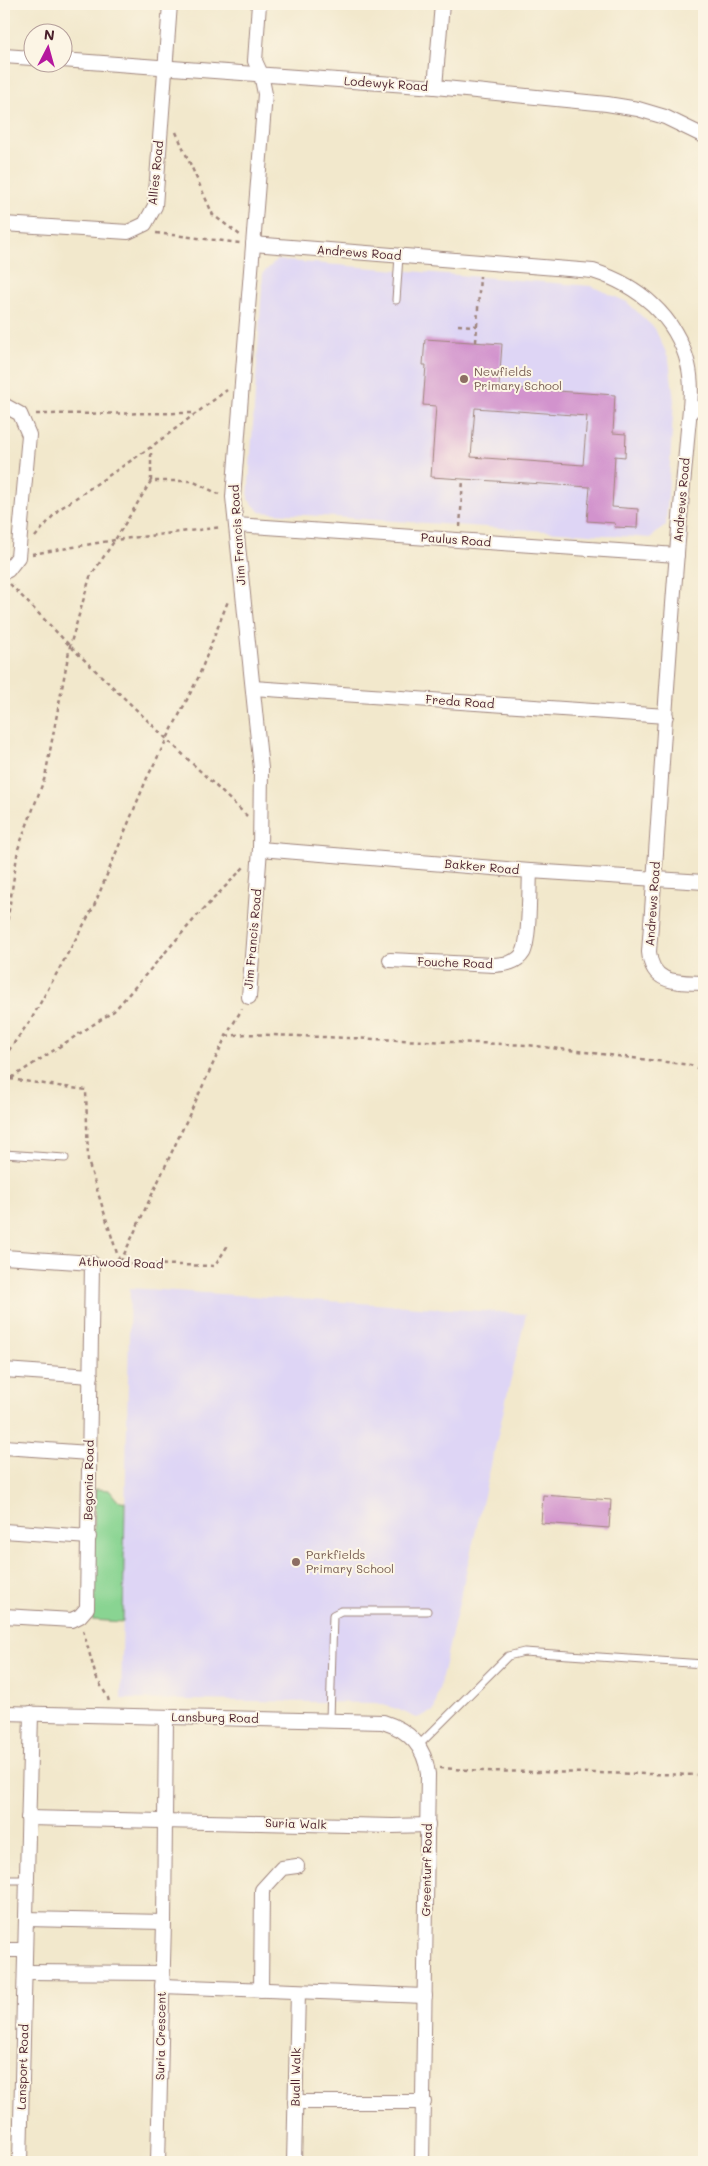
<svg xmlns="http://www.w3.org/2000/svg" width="708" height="2166" viewBox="0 0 708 2166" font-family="Mali,sans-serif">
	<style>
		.built { fill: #ded5f5 }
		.green { fill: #89d492; stroke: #6a7a5e }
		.building { fill: #d293cd; fill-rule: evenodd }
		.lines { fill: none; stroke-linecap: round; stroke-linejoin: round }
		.service-casing { stroke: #9e847c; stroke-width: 9 }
		.minor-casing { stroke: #9e847c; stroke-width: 16 }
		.path { stroke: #9e847c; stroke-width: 2.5; stroke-dasharray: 4 4; stroke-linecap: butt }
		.service { stroke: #fff; stroke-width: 7 }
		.minor { stroke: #fff; stroke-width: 14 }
		.education-dot { fill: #8d6e63; stroke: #fcf5e5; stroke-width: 2 }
		.labels { text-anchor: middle; stroke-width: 4; stroke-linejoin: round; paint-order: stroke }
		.street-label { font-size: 12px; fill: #4a1f2b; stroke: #fcf5e5 }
		.education-label { font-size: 12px; fill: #785e54; stroke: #fcf5e5; text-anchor: start }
	</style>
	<rect width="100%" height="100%" fill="#fcf5e5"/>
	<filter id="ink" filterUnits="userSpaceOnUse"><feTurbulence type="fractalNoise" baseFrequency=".02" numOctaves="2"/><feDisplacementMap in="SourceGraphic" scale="10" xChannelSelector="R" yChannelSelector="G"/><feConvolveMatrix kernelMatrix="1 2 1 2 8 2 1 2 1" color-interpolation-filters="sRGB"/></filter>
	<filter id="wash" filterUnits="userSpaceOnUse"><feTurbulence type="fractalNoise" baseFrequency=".0096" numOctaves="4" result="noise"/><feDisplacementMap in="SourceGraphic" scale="20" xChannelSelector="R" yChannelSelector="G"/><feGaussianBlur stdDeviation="1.12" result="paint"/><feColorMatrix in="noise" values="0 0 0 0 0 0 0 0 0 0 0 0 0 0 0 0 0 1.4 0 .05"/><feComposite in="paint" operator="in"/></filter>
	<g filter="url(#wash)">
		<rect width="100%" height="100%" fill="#f2e8cc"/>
		<g class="built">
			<path d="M277,260L591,286L627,302L655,329L669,359L674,400L666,525L650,538L260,512L248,499L263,273Z"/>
			<path d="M130,1288L526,1314L434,1711L417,1718L397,1709L376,1703L121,1699Z"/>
		</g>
		<path class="green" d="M95,1489L109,1490L117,1500L125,1502L123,1622L92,1620Z"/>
		<g id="blocks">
			<g class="building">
				<path d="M425,339L502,344L499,387L615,395L613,433L626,434L625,457L615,456L612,507L638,509L637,528L614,527L615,523L587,521L590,487L431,477L436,406L423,405L426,365H423ZM475,408L587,416L583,465L471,457Z"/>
				<path d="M543,1495L611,1500L609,1528L541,1523Z"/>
			</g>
		</g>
	</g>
	<g filter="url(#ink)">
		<use href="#blocks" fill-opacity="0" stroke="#9e847c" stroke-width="1"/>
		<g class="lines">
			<g class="service-casing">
				<g id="service">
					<path d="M396,300L399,256"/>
					<path d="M4,1154L65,1158"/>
					<path d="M330,1720L333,1615L341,1611H427"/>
					<path d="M419,1745L508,1656L524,1652L704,1664"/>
					<path d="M4,1880H27"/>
				</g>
			</g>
			<g class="minor-casing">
				<g id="minor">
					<path d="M4,56L32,58"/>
					<path d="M62,60L435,87L607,104L638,109L665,117L704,136"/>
					<path d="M435,87L442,4"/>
					<path d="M4,224L128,232L145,224L155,206L170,4"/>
					<path d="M253,244L593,271C638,285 676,316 688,364C694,388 689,415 687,440C684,477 680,515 677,553C666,686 659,819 649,952C652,985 678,982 704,983"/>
					<path d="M4,405L20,414L29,435L18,557L8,570L4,572"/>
					<path d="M690,408L704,409"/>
					<path d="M236,525L677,555"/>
					<path d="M253,688L666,716"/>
					<path d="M260,849L530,871L704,882"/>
					<path d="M390,960L494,965C505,964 517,963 523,953C530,941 529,888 530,871"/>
					<path d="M249,997L260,849L261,769L233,497L265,94L261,74L255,61L259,4"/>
					<path d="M4,1257L92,1263L87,1608L80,1616L72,1620L4,1616"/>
					<path d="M4,1370L91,1376"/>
					<path d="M4,1447L89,1453"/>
					<path d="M4,1531L89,1537"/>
					<path d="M4,1713L383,1722C409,1730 425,1747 428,1774L422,2162"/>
					<path d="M28,1818L393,1826L428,1825"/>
					<path d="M26,1919L164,1922"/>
					<path d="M4,1950H25"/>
					<path d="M26,1972L162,1973"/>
					<path d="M162,1986L425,1996"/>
					<path d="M261,1990L262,1890L282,1868L297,1866"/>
					<path d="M295,2102H424"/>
					<path d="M20,2162L31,1713"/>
					<path d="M158,2162L164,1922L166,1717"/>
					<path d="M294,2162L298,1992"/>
				</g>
			</g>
			<g class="path">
				<path d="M176,132L213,215L240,235"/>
				<path d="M156,233L240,243"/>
				<path d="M458,325L477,326"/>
				<path d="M476,342L480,276"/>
				<path d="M36,414L193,413"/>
				<path d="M151,481V447"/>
				<path d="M460,527L463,479"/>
				<path d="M35,537L58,510L151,447L227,390"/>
				<path d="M32,554L115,540L222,527"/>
				<path d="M10,584L70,646L247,816"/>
				<path d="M4,944L18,849L45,777L70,646L90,577L115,540L151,481H192L219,494"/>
				<path d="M226,1036L246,1034L528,1045L690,1065L704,1071"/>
				<path d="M4,1057L32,1018L94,906L147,778L198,678L228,601"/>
				<path d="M10,1079L86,1090L88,1161L120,1263L226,1036L242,1009"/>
				<path d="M4,1081L10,1079L114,1011L197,916L245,866"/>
				<path d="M106,1263L215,1266L228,1245"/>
				<path d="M83,1630L96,1677L108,1698L109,1702"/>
				<path d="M440,1768L482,1771L704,1775"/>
			</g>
			<use href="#service" class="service"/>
			<use href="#minor" class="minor"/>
		</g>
	</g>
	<g class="education-dot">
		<circle cx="464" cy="379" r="5"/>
		<circle cx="296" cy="1562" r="5"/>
	</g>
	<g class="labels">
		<g class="street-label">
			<text transform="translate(386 84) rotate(4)" y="4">Lodewyk Road</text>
			<text transform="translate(156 173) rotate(-84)" y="4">Allies Road</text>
			<text transform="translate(359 253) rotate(4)" y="4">Andrews Road</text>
			<text transform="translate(682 500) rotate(-85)" y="4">Andrews Road</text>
			<text transform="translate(238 535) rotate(-94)" y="4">Jim Francis Road</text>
			<text transform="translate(456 540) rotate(4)" y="4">Paulus Road</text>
			<text transform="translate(460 702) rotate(4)" y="4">Freda Road</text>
			<text transform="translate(482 867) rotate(5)" y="4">Bakker Road</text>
			<text transform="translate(653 904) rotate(-86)" y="4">Andrews Road</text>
			<text transform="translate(253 939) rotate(-85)" y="4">Jim Francis Road</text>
			<text transform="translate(455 963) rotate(2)" y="4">Fouche Road</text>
			<text transform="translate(121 1263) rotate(2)" y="4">Athwood Road</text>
			<text transform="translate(89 1480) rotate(-89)" y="4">Begonia Road</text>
			<text transform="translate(215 1718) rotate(1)" y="4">Lansburg Road</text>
			<text transform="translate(296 1824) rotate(2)" y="4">Suria Walk</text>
			<text transform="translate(427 1870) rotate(-89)" y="4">Greenturf Road</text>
			<text transform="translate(161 2036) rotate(-89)" y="4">Suria Crescent</text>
			<text transform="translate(23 2067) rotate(-88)" y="4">Lansport Road</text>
			<text transform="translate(296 2077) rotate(-89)" y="4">Buall Walk</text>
		</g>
		<g class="education-label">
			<text x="474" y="376">Newfields<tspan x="474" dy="14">Primary School</tspan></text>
			<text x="306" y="1559">Parkfields<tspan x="306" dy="14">Primary School</tspan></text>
		</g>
	</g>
	<rect width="708" height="2166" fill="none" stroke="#fcf5e5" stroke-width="20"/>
	<g transform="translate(48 48) rotate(6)"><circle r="24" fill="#fcf5e5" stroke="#b59f9b"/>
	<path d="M0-4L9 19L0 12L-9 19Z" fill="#b5179e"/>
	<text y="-8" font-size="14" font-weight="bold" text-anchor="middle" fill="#4a1f2b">N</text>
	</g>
</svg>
